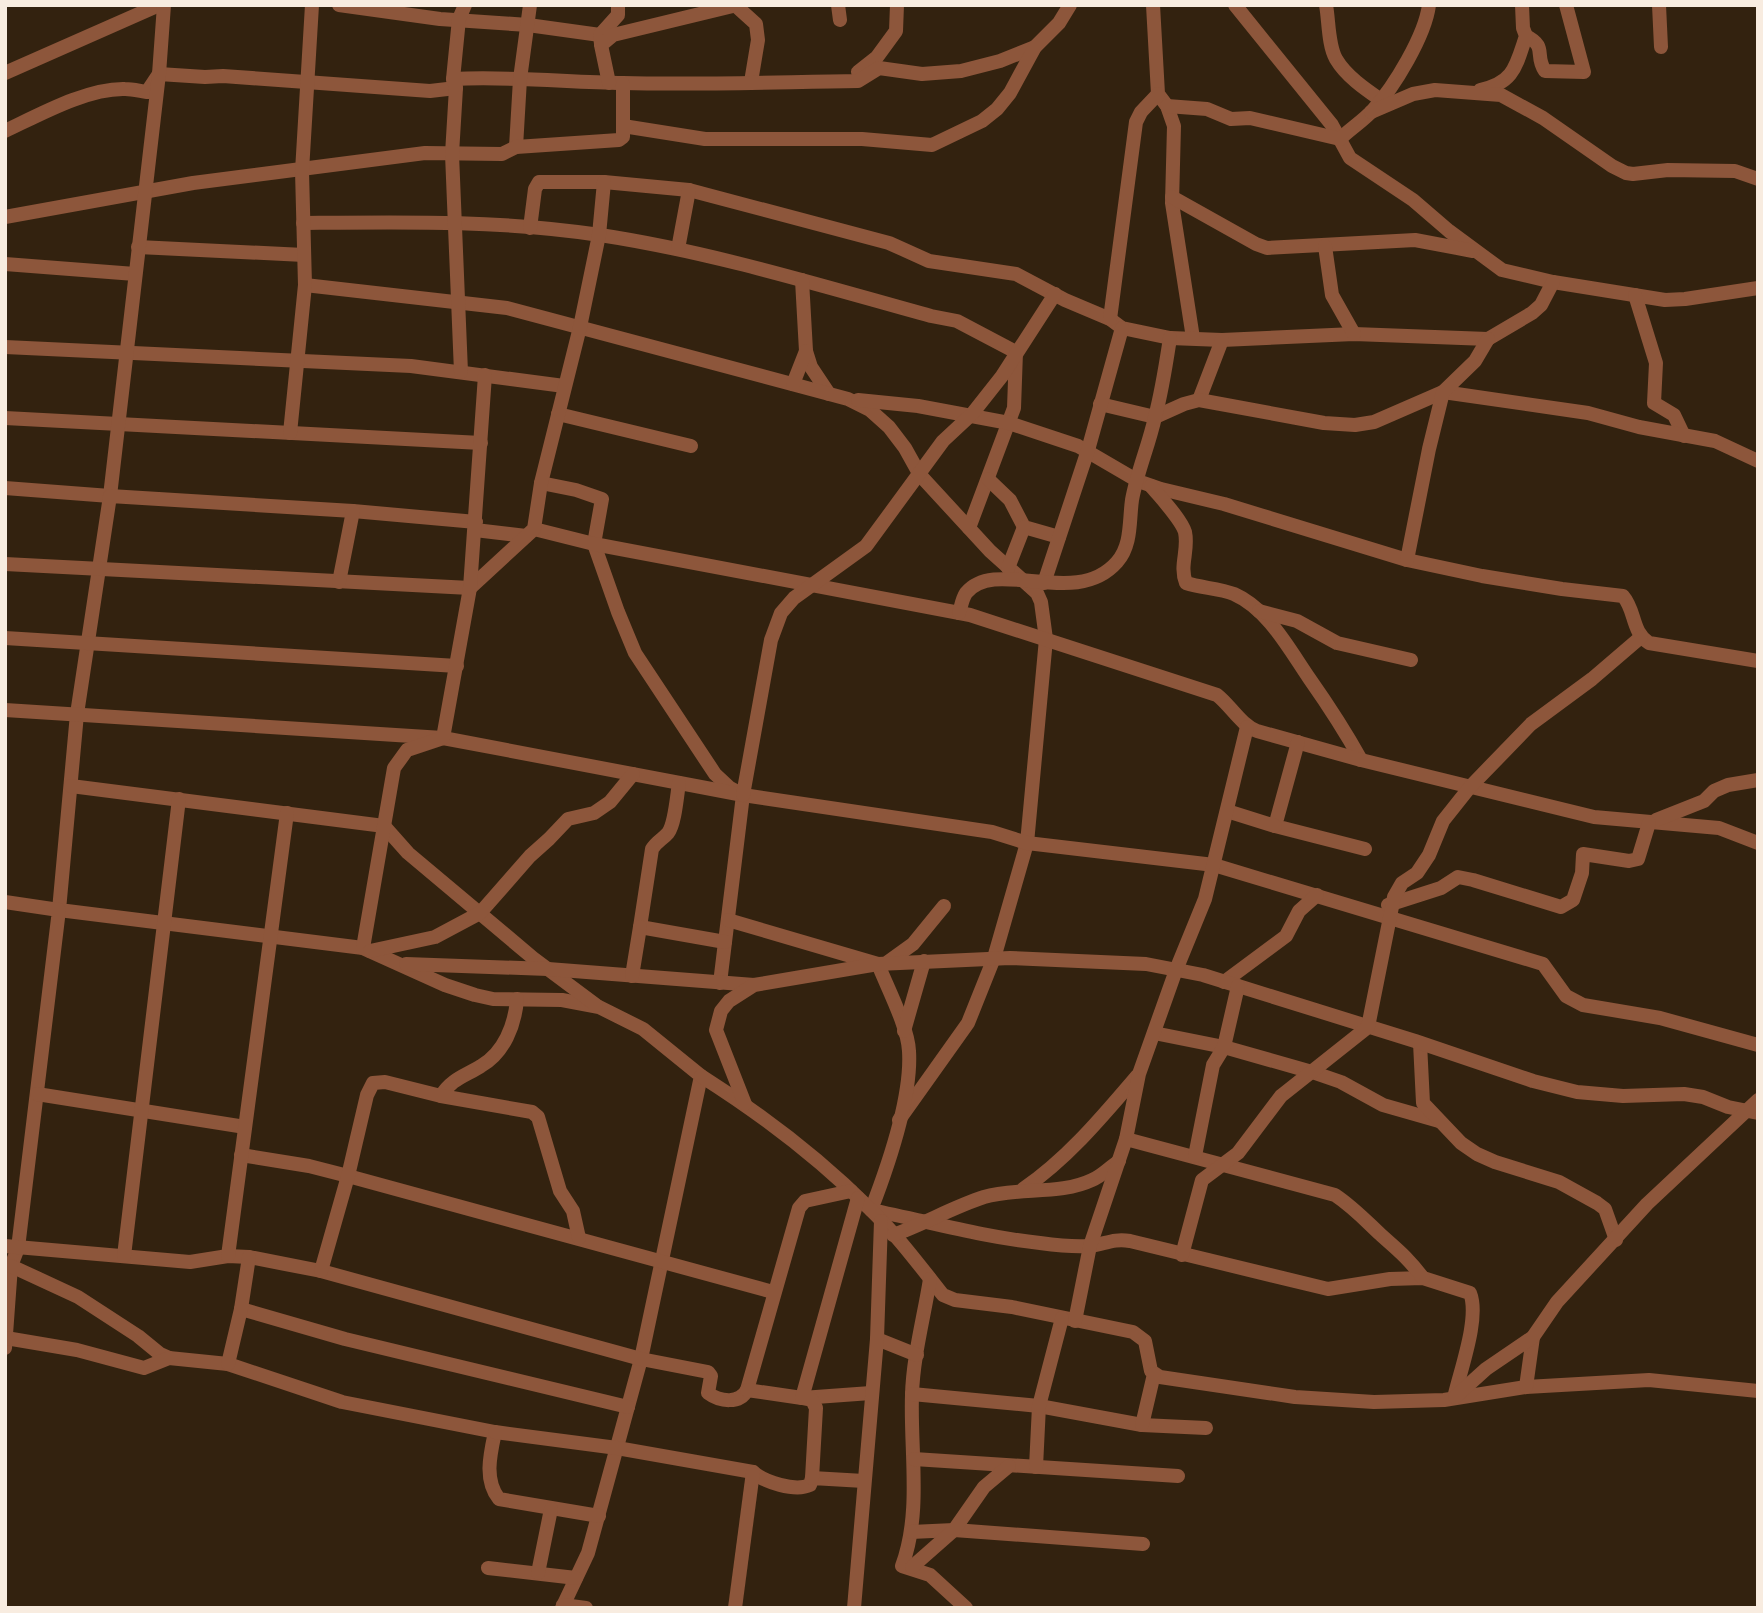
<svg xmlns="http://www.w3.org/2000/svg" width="1763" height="1613" viewBox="0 0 1763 1613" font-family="'IBM Plex Sans',sans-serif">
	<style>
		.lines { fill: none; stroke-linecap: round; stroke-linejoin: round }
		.minor { stroke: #8d563b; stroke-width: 14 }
	</style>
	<rect width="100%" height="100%" fill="#33220f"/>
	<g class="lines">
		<g class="minor">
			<path d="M339,5L440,19L528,25L600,35"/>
			<path d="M735,5L756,24L758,40L751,82"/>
			<path d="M838,5L840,20"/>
			<path d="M1153,5L1158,94L1167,106L1174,126L1172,203L1193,338"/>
			<path d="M1235,5L1332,125L1350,158L1413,200L1449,231L1502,270L1553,282L1665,300L1685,299L1758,288"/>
			<path d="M1326,5C1329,21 1328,45 1336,59C1346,76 1365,89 1381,100"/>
			<path d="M1659,5L1661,47"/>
			<path d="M1526,36C1548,47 1534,55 1545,71L1584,72L1566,5"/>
			<path d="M601,44L600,35L618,15V5"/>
			<path d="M858,72L877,57L896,31L897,5"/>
			<path d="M5,73L159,5"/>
			<path d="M453,79C510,76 566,82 623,83C701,85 780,82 858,81L879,68L922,74L961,71L1000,61L1035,47"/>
			<path d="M609,83L601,45L613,35L737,5"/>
			<path d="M1480,90C1514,83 1516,66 1526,36L1523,28L1522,5"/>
			<path d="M1167,106L1207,109L1231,119L1250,118L1340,139C1350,129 1363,121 1373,110C1394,87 1425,36 1429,5"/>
			<path d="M1371,112L1413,94L1435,90L1501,95L1543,118L1612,166L1626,173L1633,174L1668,170L1735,171L1758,179"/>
			<path d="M623,126L705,139H862L932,145L982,121L997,109L1010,93L1035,47L1059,23L1070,5"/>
			<path d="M5,131C39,115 87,88 125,89C132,89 140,91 147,92L159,74L205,77L223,76L430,91L456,88"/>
			<path d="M516,147L520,79L530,5"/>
			<path d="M1172,197L1256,244L1267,248L1415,240L1473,251"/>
			<path d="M5,217L193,183L425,153L502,154L516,147L619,140L623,137V84"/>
			<path d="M303,223C402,222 502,220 600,235C712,252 822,286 931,316L957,321L1016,352L1014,408L969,528"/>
			<path d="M530,228L535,189L539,182H604L689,190L889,243L929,261L1016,274L1065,300L1110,319L1122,328L1170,338L1222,340L1354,334L1488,339L1532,313L1541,305L1553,282"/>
			<path d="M1325,246L1332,295L1354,334"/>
			<path d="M138,247L304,255"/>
			<path d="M678,249L689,190"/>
			<path d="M5,264L135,274"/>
			<path d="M802,280L806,351L811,367L829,394"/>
			<path d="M305,285L507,308L848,399L870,410L889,427L905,448L920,475L990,551L1037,593L1041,602L1046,639L1027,843L994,958L968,1023L899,1120"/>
			<path d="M1635,295L1656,363L1654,403L1674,415L1684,436"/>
			<path d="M1110,319L1136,122L1141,112L1158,94"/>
			<path d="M5,347L411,366L564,386"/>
			<path d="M461,372L452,154L456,88L453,79L459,19L465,5"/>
			<path d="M793,384L806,351"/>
			<path d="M858,400L918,406L1009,423L1078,446L1138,481L1161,489L1224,504L1407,560L1482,576L1562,589L1623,596C1636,611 1631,631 1649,643L1758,661"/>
			<path d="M1199,400L1222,340"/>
			<path d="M1100,404L1155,417L1184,404L1199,400L1324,423L1355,425L1374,422L1443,392L1588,413L1639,427L1715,441L1758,461"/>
			<path d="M558,414L691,446"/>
			<path d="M5,418L481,443"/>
			<path d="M290,433L305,285L302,171L312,5"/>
			<path d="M988,479L1010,500L1024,527L1059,537"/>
			<path d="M541,483L576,490L602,499L594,544L618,612L635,653L715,774L730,788L743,795L720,983"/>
			<path d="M1151,486C1160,497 1181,519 1185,532C1189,551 1179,565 1186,583C1201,588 1219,588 1234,594C1268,609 1289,649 1309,678C1328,705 1345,731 1361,760"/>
			<path d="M5,488L110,496L159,74L164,5"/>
			<path d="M476,522L353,511L110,496L77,714L59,910L363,948L445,985L475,995L493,999L562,1000L599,1007L643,1029L701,1076L641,1359L588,1553L562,1608"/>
			<path d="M534,529L594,544L970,615L1217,695C1231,706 1241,725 1257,731L1361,760L1594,817L1719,828L1758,843"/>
			<path d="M475,530L526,536"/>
			<path d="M1407,560L1429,449L1443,392L1475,361L1488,339"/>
			<path d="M5,564L470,588L534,529L541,483L580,327L599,235L604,182"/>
			<path d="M1008,568L1024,527"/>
			<path d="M339,582L353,511"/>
			<path d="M1044,583L1088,450L1122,328"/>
			<path d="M1259,611L1297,621L1337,643L1411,660"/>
			<path d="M959,613C961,607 962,599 966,593C996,556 1075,610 1117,562C1132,545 1129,521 1132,500C1137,472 1149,445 1155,417C1162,391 1166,364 1170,338"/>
			<path d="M5,638L457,666"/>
			<path d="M5,710L443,738L743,795L992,832L1027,843L1214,865L1543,964L1566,996L1583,1005L1660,1018L1758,1045"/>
			<path d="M1298,742L1275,826L1365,849"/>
			<path d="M679,783C677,795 675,824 668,833C663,839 657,841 652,849L640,927L725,942"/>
			<path d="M71,786L384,826L408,853L533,958L596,1005"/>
			<path d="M743,795L771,640L781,613L794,598L866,546L943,441L972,414L1002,376L1055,294"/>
			<path d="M1227,811L1275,826"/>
			<path d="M1656,820L1704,801L1714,791L1728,785L1758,780"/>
			<path d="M5,902L59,910L18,1248L11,1266L5,1348"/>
			<path d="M1388,905L1441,888L1458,877L1473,880L1561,907L1573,900L1582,873L1583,854L1629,861L1638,859L1649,823"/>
			<path d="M728,920L878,964C887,987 908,1027 909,1051C912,1098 888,1166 871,1210C927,1221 982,1237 1040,1243C1055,1245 1072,1247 1088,1246C1104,1245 1112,1238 1130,1241L1328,1289L1390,1279L1423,1278L1470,1293C1480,1318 1460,1371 1454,1398"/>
			<path d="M363,948L394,768L407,750L443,738L470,588L485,375"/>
			<path d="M370,951L435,937L480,913L530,856L549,839L568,819L594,813L610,802L633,774"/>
			<path d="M888,962L913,944L944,906"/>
			<path d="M406,964L548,969L754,985"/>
			<path d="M632,976L640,927"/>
			<path d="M1224,982L1286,936L1299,911L1317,895"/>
			<path d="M904,1031L924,961"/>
			<path d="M1154,1033L1224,1047L1312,1072L1341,1082L1383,1105L1439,1121"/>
			<path d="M1420,1043L1423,1103L1461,1143L1477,1154L1495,1162L1559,1182L1597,1203L1605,1209L1616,1240"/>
			<path d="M701,1076C761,1114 819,1158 870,1209C897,1235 920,1266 943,1295L955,1300L1012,1307L1133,1332L1145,1341L1151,1371L1160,1377L1295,1397L1374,1402L1444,1400L1526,1387L1649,1380L1758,1391"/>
			<path d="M37,1094L245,1127"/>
			<path d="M441,1096C451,1079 465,1076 481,1066C504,1053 515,1025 517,999"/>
			<path d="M745,1104L716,1030L721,1011L729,1001L754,985L878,964L1010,958L1146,964L1203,975L1415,1041L1533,1081L1577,1092L1623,1096L1684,1094L1703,1097L1728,1107L1758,1113"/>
			<path d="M1126,1139L1335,1195C1353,1207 1365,1220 1381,1235C1399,1251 1408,1258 1423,1278"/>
			<path d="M241,1155L309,1166L348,1176L773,1292"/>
			<path d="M1195,1156L1213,1065L1224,1047L1238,986"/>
			<path d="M1023,1189C1067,1159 1102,1117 1137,1076"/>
			<path d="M893,1235C924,1224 953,1207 984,1197C1018,1187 1061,1195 1092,1180C1102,1176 1110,1167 1119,1161"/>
			<path d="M5,1246L190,1262L228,1256L249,1257L321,1271L641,1359L708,1372L711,1376L708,1393C720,1402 740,1404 747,1390L799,1208L805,1201L851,1191"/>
			<path d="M1182,1255L1202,1180L1238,1153L1281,1096L1368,1027L1394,897L1402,883L1417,873L1429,855L1443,821L1470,787L1531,724L1592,679L1641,637"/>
			<path d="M124,1256L179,799"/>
			<path d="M228,1256L287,813"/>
			<path d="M11,1266L78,1297L138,1336L160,1354L169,1358"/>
			<path d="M321,1271L348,1176L367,1095L373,1083L385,1082L441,1096L532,1112L538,1117L560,1191L573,1211L579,1238"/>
			<path d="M930,1279C924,1317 913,1357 912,1395C910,1451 922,1512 902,1566L930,1575L966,1608"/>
			<path d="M241,1309L345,1339L628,1407"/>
			<path d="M1075,1321L1090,1246L1126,1139L1139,1074L1176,970L1205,899L1247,727"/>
			<path d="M6,1338L77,1350L144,1368L169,1358L228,1364L342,1402L495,1432C490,1455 484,1480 499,1499L599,1516"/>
			<path d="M877,1339L917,1355"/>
			<path d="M228,1364L241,1309L249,1257"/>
			<path d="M1526,1387L1533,1337"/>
			<path d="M747,1390L802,1398L871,1393"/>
			<path d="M912,1394L1039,1406L1142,1425L1206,1428"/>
			<path d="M1455,1397L1486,1369L1533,1337L1557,1302L1647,1204L1758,1100"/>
			<path d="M1142,1425L1154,1374"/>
			<path d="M495,1432L617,1448L753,1472C764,1482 795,1492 810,1485L812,1478L864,1481"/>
			<path d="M914,1459L1178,1476"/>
			<path d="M1036,1467L1039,1406L1062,1318"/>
			<path d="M812,1478L816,1408L812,1400L802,1398L858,1198"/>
			<path d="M911,1532L954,1530L1143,1544"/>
			<path d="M912,1567L954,1530L984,1487L1009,1466"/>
			<path d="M488,1568L576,1578"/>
			<path d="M538,1573L551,1509"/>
			<path d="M563,1605L586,1608"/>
			<path d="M735,1608L753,1472"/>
			<path d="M854,1608L877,1339L881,1221"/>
		</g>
	</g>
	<rect width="1763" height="1613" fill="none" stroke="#f8ece0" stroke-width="14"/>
</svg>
